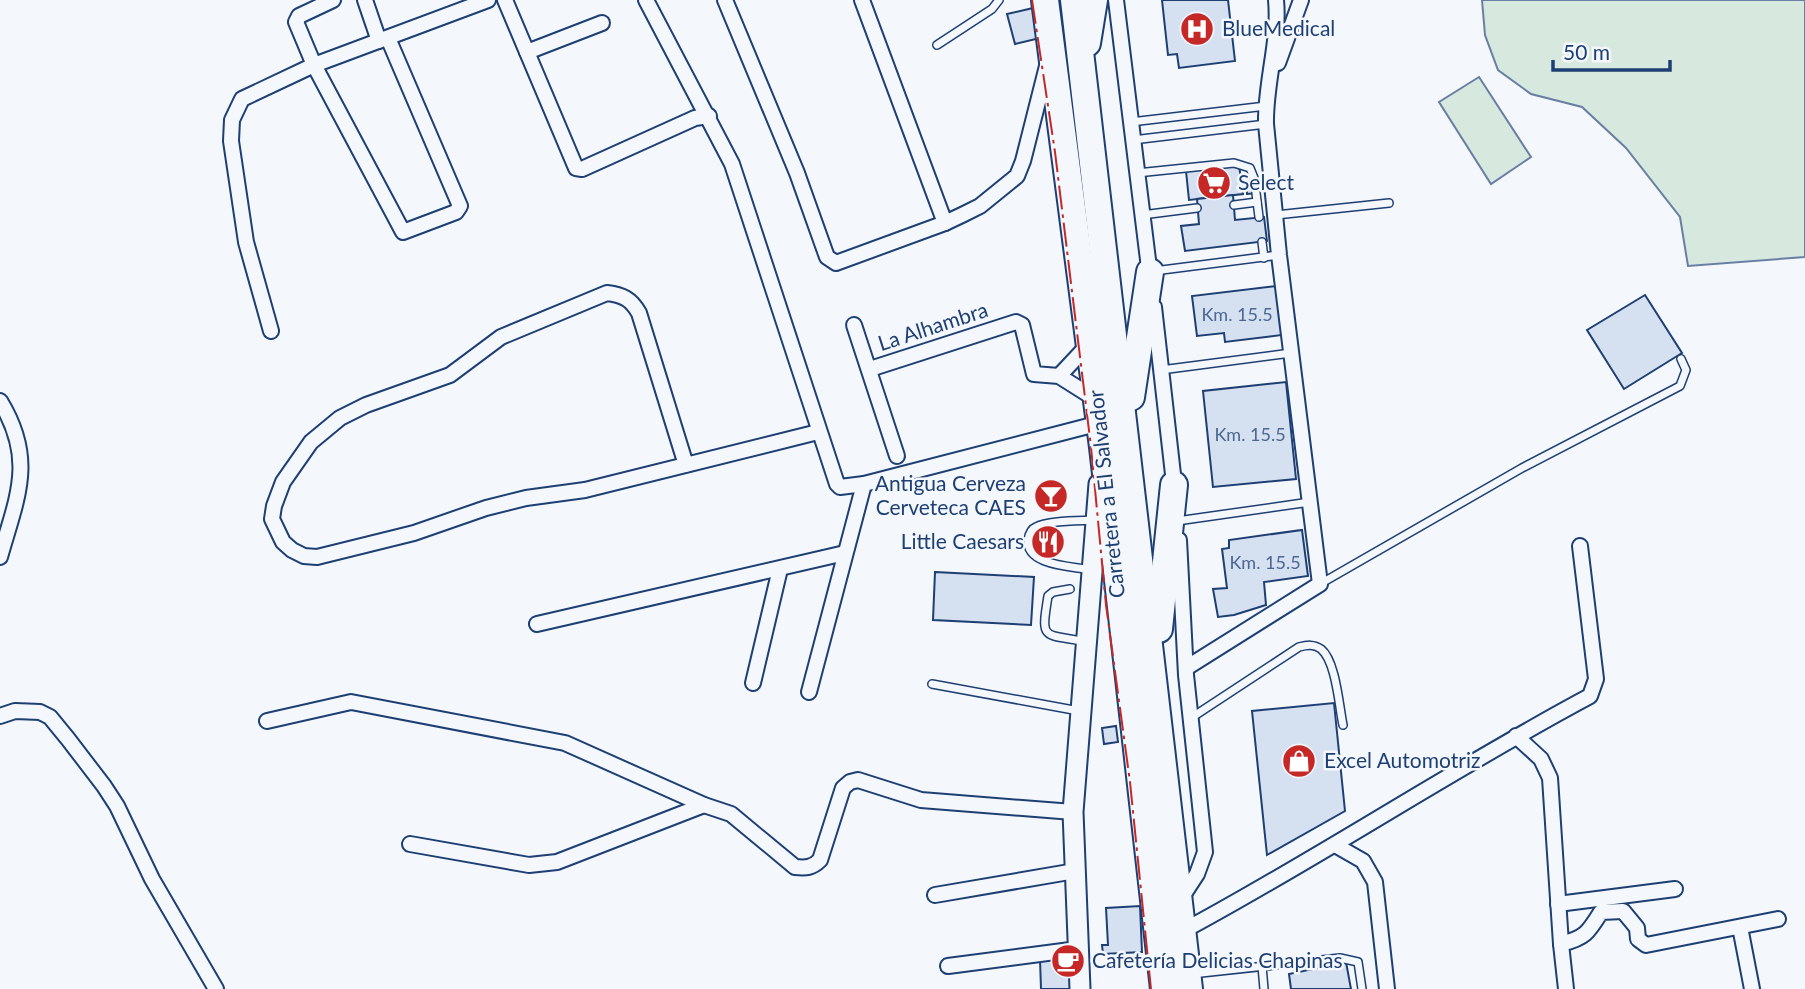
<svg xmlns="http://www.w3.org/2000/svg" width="1805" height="989" viewBox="0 0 1805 989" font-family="Lato,sans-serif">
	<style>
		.green { fill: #d7e8df; stroke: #687fa3; stroke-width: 2 }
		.building { fill: #d5e0f0; stroke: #1d3f73; stroke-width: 2 }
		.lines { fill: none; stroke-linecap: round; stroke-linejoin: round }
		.lane-casing { stroke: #1d3f73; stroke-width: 10 }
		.street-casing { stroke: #1d3f73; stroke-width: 18 }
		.secondary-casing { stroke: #1d3f73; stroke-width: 23 }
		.highway-casing { stroke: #1d3f73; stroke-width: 30 }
		.lane { stroke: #f4f7fb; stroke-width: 7 }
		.street { stroke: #f4f7fb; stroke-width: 14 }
		.secondary { stroke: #f4f7fb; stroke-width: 19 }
		.highway { stroke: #f4f7fb; stroke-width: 26 }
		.power { stroke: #c62828; stroke-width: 2; stroke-dasharray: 24 5 3.5 5; stroke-linecap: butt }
		.labels { text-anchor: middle; stroke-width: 5; stroke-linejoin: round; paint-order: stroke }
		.number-label { font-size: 18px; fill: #4b6792 }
		.poi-label { font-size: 21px; fill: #1d3f73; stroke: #f4f7fb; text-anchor: start }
		.street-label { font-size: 21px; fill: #1d3f73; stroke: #f4f7fb }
	</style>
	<rect width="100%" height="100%" fill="#f4f7fb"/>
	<g class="green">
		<path d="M1482,0H1805V257L1688,266L1680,217L1626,148L1582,107L1531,94L1498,70L1485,35Z"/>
		<path d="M1479,77L1531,157L1491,184L1439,102Z"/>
	</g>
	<g class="building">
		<path d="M1162,0H1228L1235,61L1179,68L1177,54L1168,55Z"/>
		<path d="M1033,8L1040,38L1015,44L1007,14Z"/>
		<path d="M1239,165L1243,194L1189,200L1186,171Z"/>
		<path d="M1257,177L1258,193L1247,194L1246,178Z"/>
		<path d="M1233,195L1235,220L1264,217L1267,241L1185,251L1181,226L1199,224L1197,199Z"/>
		<path d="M1276,286L1282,335L1225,342L1224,333L1197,336L1192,296Z"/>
		<path d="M1645,295L1682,353L1624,389L1587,330Z"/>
		<path d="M1286,382L1296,479L1213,487L1203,391Z"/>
		<path d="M1302,530L1308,576L1264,582L1266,605L1234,615L1218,617L1213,589L1227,588L1222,549L1229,548V540Z"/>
		<path d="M935,572L1034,577L1031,625L933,620Z"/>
		<path d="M1334,703L1345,811L1267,855L1252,711Z"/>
		<path d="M1116,726L1118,742L1104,744L1102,728Z"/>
		<path d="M1140,906L1142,952L1103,954L1102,945H1108L1106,908Z"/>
		<path d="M1071,957L1073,989H1041L1040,959Z"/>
		<path d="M1346,962L1351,989H1291L1289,974Z"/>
	</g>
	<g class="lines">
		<g class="lane-casing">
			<g id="lane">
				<path d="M937,45L992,9L999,0"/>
				<path d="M1131,122L1266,106"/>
				<path d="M1133,140L1266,124"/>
				<path d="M1137,173L1234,163L1250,168L1254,178"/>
				<path d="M1256,193L1259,217"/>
				<path d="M1234,205L1257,202"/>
				<path d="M1142,215L1197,208"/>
				<path d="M1276,215L1389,203"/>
				<path d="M1262,242L1264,258"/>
				<path d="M1154,271L1279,255"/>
				<path d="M1161,370L1291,353"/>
				<path d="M1177,521L1310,502"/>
				<path d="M1091,570C1072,566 1026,566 1028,540C1029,534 1031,529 1036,527C1048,520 1081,521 1096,520"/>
				<path d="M1320,584L1522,468L1680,386L1686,370L1681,359"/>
				<path d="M1070,589L1053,592L1048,596C1041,640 1042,634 1083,641"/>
				<path d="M932,684L1079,711"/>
				<path d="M1191,718L1299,647C1307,645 1314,644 1321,649C1336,661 1339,706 1343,725"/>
				<path d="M1262,966L1264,989"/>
				<path d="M1192,974L1340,958L1358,962L1362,989"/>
			</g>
		</g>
		<g class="street-casing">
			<g id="street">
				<path d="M333,0L299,16L296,22L314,65L403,232L456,212L460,206L388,38"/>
				<path d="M365,0L379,41"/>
				<path d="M505,0L576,168L582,169L695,118L709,116"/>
				<path d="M646,0L732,164L837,484L840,487L864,484L1100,423"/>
				<path d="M725,0L797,173L827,257L836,263L945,223L964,214L980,206L1017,176L1023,161L1047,66"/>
				<path d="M862,0L945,223"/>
				<path d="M1116,0L1150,276"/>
				<path d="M527,52L602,23"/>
				<path d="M1278,63L1301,0"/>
				<path d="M1154,307L1175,492"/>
				<path d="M854,325L897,456"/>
				<path d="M271,331L246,242L231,141L232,120L242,99L314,65L488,0"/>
				<path d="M870,369L1016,322L1022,325L1034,374L1059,376L1097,400"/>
				<path d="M1059,376L1089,344"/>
				<path d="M0,401C36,460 17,497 0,557"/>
				<path d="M686,465L639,313C631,299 623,295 607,293L501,337L450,375L366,405L340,418L311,442L283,482L274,506L272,519L283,542L292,550L304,556L317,557L414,533L486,508L526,498L585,490L818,432"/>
				<path d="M1179,540L1186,675L1205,852L1197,874L1180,900"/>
				<path d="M537,624L845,553"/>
				<path d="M1186,668L1320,584L1279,255L1266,124C1265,83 1280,41 1276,0"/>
				<path d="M753,683L780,569"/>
				<path d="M809,692L864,484"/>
				<path d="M0,716L15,711L40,712L50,717L68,739L104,786L117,806L152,879L216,989"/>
				<path d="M267,721L351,702L565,743L704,805L731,814L795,867C806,868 812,868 820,860L843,788L850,782L858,780L921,800L1073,812"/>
				<path d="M1516,736L1541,759L1550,778L1561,944L1566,989"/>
				<path d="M410,844L529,865L557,862L704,805"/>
				<path d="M1335,845L1363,861L1375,882L1387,989"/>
				<path d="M935,895L1075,871"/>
				<path d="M1558,904L1675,889"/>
				<path d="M1740,927L1752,989"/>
				<path d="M1183,931C1321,857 1451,770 1590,696L1596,679L1580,546"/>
				<path d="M1561,944C1585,938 1588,933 1601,912L1623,911L1637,928L1638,939L1646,945L1778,919"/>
				<path d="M948,966L1078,949"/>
			</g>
		</g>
		<g class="secondary-casing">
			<path id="secondary" d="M1080,989L1073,812L1099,484"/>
		</g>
		<g class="highway-casing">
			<g id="highway">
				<path d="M1045,0L1103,447L1164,989"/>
				<path d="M1074,0L1189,989"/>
				<path d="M1087,43L1094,0"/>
				<path d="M1131,397L1150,272"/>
				<path d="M1159,629L1174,485"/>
			</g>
		</g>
		<use href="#lane" class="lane"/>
		<use href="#street" class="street"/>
		<use href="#secondary" class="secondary"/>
		<use href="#highway" class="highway"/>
		<path class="power" d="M1032,0L1055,152L1091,447L1106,605L1130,782L1151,989"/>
	</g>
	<defs>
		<g id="hospital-disc" transform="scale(1.75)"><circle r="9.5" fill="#c62828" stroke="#f4f7fb"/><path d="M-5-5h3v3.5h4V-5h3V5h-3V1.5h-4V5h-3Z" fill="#fff"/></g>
		<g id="supermarket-disc" transform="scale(1.75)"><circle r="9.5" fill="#c62828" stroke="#f4f7fb"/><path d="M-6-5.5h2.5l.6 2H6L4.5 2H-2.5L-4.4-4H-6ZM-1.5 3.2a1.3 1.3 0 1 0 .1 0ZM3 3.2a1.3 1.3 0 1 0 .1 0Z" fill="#fff"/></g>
		<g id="bar-disc" transform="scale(1.75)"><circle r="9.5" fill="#c62828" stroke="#f4f7fb"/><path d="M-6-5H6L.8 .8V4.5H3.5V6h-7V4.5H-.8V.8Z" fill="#fff"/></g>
		<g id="restaurant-disc" transform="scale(1.75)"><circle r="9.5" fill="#c62828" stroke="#f4f7fb"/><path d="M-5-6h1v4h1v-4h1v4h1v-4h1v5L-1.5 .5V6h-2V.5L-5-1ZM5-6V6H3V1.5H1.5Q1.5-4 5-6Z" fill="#fff"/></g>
		<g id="shop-disc" transform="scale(1.75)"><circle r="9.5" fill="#c62828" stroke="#f4f7fb"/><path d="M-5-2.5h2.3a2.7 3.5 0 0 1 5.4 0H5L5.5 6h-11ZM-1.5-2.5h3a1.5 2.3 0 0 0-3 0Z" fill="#fff"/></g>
		<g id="cafe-disc" transform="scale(1.75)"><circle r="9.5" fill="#c62828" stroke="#f4f7fb"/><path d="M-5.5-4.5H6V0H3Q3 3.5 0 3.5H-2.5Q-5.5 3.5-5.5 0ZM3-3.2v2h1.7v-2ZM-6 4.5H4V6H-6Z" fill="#fff"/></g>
	</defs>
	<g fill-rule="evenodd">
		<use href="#hospital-disc" x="1197" y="29"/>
		<use href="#supermarket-disc" x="1214" y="183"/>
		<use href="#bar-disc" x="1051" y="496"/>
		<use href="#restaurant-disc" x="1048" y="542"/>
		<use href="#shop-disc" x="1299" y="761"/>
		<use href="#cafe-disc" x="1068" y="961"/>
	</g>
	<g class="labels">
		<g class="number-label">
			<text x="1237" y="321">Km. 15.5</text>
			<text x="1250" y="441">Km. 15.5</text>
			<text x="1265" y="569">Km. 15.5</text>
		</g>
		<g class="poi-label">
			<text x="1222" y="36">BlueMedical</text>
			<text x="1238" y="190">Select</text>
			<text x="1026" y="491" text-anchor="end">Antigua Cerveza<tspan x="1026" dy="24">Cerveteca CAES</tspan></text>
			<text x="1024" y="549" text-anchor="end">Little Caesars</text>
			<text x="1324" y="768">Excel Automotriz</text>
			<text x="1092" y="968">Cafetería Delicias Chapinas</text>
		</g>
		<g class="street-label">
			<text transform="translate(933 327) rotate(-18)" y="7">La Alhambra</text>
			<text transform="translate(1107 494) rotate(-96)" y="7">Carretera a El Salvador</text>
		</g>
	</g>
	<path d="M1553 60v10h117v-10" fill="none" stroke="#1d3f73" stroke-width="3.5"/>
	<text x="1563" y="60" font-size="21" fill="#1d3f73" stroke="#f4f7fb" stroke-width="5" paint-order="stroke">50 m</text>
</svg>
